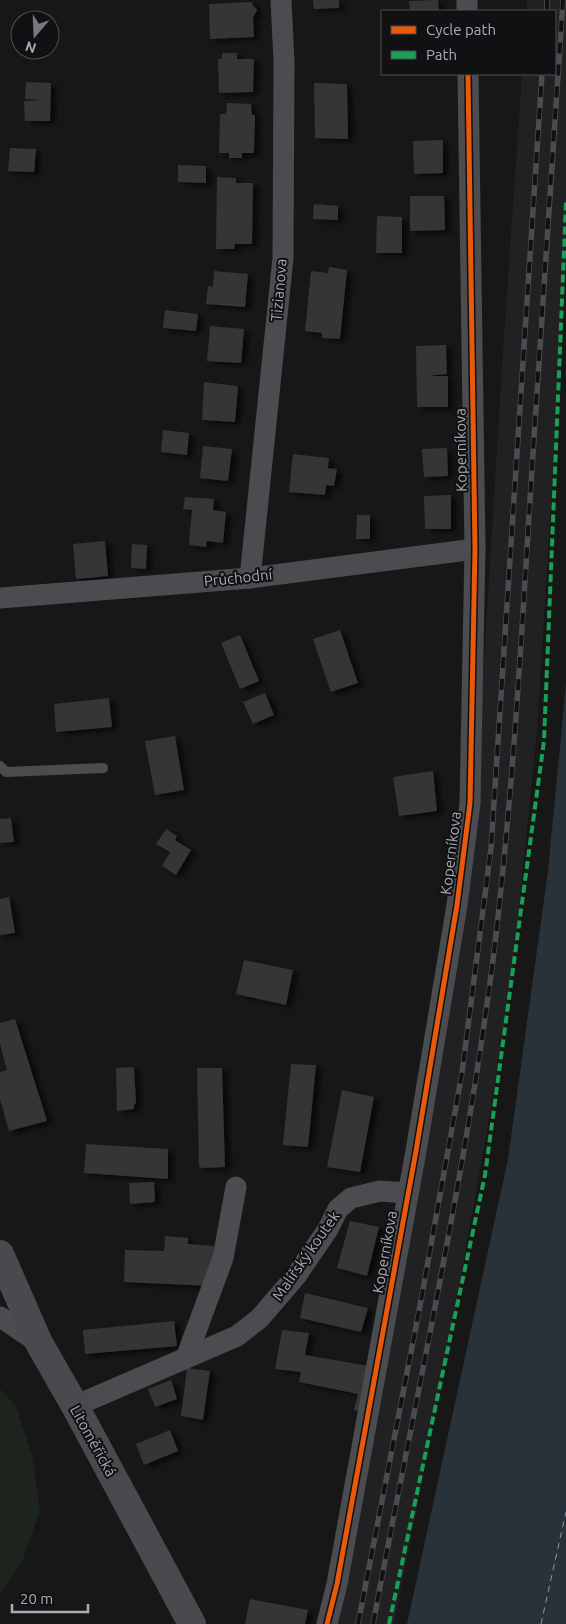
<svg xmlns="http://www.w3.org/2000/svg" width="566" height="1624" viewBox="0 0 566 1624" font-family="Ubuntu,sans-serif">
	<style>
		.built { fill: #212123 }
		.green { fill: #1d241e }
		.water { fill: #2a3239 }
		.lines { fill: none; stroke-linecap: round; stroke-linejoin: round }
		.ferry { stroke: #7f9bb3; stroke-width: 1; stroke-dasharray: 6 5; stroke-linecap: butt }
		.building { fill: #353536; filter: url(#shadow) }
		.service { stroke: #4b4c50; stroke-width: 10 }
		.minor { stroke: #4b4c50; stroke-width: 21 }
		.secondary { stroke: #4a4a4e; stroke-width: 28 }
		.rail-casing { stroke: #4b4c4f; stroke-width: 5.5 }
		.rail { stroke: #111113; stroke-width: 4; stroke-dasharray: 11; stroke-linecap: butt }
		.quiet { stroke: #1a9f57; stroke-width: 4; stroke-dasharray: 8 4; stroke-linecap: butt }
		.cycleway-casing { stroke: #111113; stroke-width: 8 }
		.cycleway { stroke: #e8590c; stroke-width: 5 }
		.labels { text-anchor: middle; stroke-width: 4; stroke-linejoin: round; paint-order: stroke }
		.street-label { font-size: 15px; fill: #a8adb8; stroke: #111113 }
	</style>
	<defs>
		<filter id="shadow"><feDropShadow dx="5.5" dy="3" stdDeviation="2.5" flood-color="#0009"/></filter>
	</defs>
	<rect width="100%" height="100%" fill="#171717"/>
	<path class="built" d="M527,0H566V260L537,731L513,970L496,1079L455,1312L394,1624H337L399,1302L440,1070L456,963L480,727L503,351L522,74H555V11H526Z"/>
	<path class="green" d="M0,1389L16,1406L33,1459L40,1511L22,1562L0,1594Z"/>
	<path class="water" d="M566,684V1624H407L508,1159L548,871Z"/>
	<g class="lines">
		<path class="ferry" d="M541,1624L566,1512"/>
	</g>
	<g class="building">
		<path d="M313,0H339V8L314,9Z"/>
		<path d="M438,0L439,11H410L409,1Z"/>
		<path d="M252,2L253,6L256,8L257,11L253,17L254,37L210,39L209,4Z"/>
		<path d="M222,53H237V59H254L253,92L219,93L218,59H222Z"/>
		<path d="M26,82L51,83L50,121H25L24,101L43,100L25,99Z"/>
		<path d="M314,83L347,84L348,139L315,138Z"/>
		<path d="M227,103L251,104L252,115H255L254,153H242V158H229V153H219L220,114H226Z"/>
		<path d="M443,140V173L414,174L413,141Z"/>
		<path d="M10,148L36,149L34,172L8,171Z"/>
		<path d="M178,165L206,166V183L178,182Z"/>
		<path d="M217,177L236,178V183H253L252,244H235L234,249H216Z"/>
		<path d="M410,196H444L445,230L410,231Z"/>
		<path d="M314,204L338,206V220L313,219Z"/>
		<path d="M377,216L402,217V253H376Z"/>
		<path d="M329,267L347,270L340,339L322,338V333L305,331L311,271L328,273Z"/>
		<path d="M214,271L248,274L245,307L206,304L208,286L213,287Z"/>
		<path d="M165,310L198,314L196,331L163,328Z"/>
		<path d="M210,326L244,329L241,363L207,361Z"/>
		<path d="M446,345L447,374L427,376H448V407H417L416,346Z"/>
		<path d="M204,382L238,386L235,422L202,420Z"/>
		<path d="M163,430L189,433L187,455L161,452Z"/>
		<path d="M203,446L232,449L228,481L200,478Z"/>
		<path d="M447,448L448,476L424,477L422,449Z"/>
		<path d="M293,454L329,458L328,468L337,469L334,486L326,485L325,495L289,492Z"/>
		<path d="M451,495V529H425L424,496Z"/>
		<path d="M185,497L214,499L213,510L226,512L223,543L207,541L206,547L189,545L192,510L183,509Z"/>
		<path d="M357,515H370V539H356Z"/>
		<path d="M105,541L108,576L76,579L73,544Z"/>
		<path d="M132,544L147,545L146,569L131,568Z"/>
		<path d="M340,630L358,683L331,692L313,639Z"/>
		<path d="M240,635L259,681L240,689L221,643Z"/>
		<path d="M265,693L274,715L253,724L243,702Z"/>
		<path d="M109,698L112,727L56,732L54,704Z"/>
		<path d="M175,736L184,790L155,795L145,741Z"/>
		<path d="M433,771L437,811L399,816L393,777Z"/>
		<path d="M11,818L14,842L0,843V819Z"/>
		<path d="M166,829L177,836L175,840L191,850L176,875L162,866L170,852L156,844Z"/>
		<path d="M9,897L15,933L0,935V899Z"/>
		<path d="M244,960L293,970L286,1005L236,994Z"/>
		<path d="M15,1019L47,1121L9,1131L0,1099V1072L7,1070L0,1044V1023Z"/>
		<path d="M291,1064L316,1065L308,1147L283,1145Z"/>
		<path d="M134,1067L136,1103L134,1105V1109L117,1111L116,1068Z"/>
		<path d="M197,1068H222L225,1167L201,1168L199,1166Z"/>
		<path d="M342,1090L374,1097L360,1172L327,1167Z"/>
		<path d="M86,1144L168,1149V1179L84,1173Z"/>
		<path d="M154,1182L155,1202L130,1204L129,1183Z"/>
		<path d="M350,1221L379,1227L367,1276L337,1268Z"/>
		<path d="M165,1236L188,1238V1244L214,1246L212,1286L124,1282L125,1250L164,1251Z"/>
		<path d="M305,1293L368,1308L361,1332L300,1318Z"/>
		<path d="M174,1321L177,1346L85,1354L83,1330Z"/>
		<path d="M282,1330L309,1333L305,1355L369,1366L361,1412L354,1410L358,1394L299,1382L301,1372L275,1369Z"/>
		<path d="M187,1368L210,1371L203,1420L181,1416Z"/>
		<path d="M171,1380L177,1399L155,1407L148,1389Z"/>
		<path d="M170,1430L178,1451L144,1465L136,1444Z"/>
		<path d="M250,1599L308,1610L305,1624H245Z"/>
	</g>
	<g class="lines">
		<path class="service" d="M0,766L6,772L103,768"/>
		<g class="minor">
			<path d="M467,0V11"/>
			<path d="M250,578L283,258L284,62L281,0"/>
			<path d="M0,598L250,578L475,549"/>
			<path d="M0,1317L39,1343"/>
			<path d="M186,1358L223,1258L236,1187"/>
			<path d="M75,1406L237,1336L260,1318L296,1276L328,1229L338,1209L351,1198L380,1191L408,1193"/>
			<path d="M327,1624L337,1584L416,1151L457,905L470,803L475,549L468,74"/>
		</g>
		<path class="secondary" d="M0,1254L39,1343L75,1406L192,1624"/>
		<g class="rail-casing">
			<g id="rail">
				<path d="M547,11V0"/>
				<path d="M358,1624L420,1306L462,1073L491,848L542,74"/>
				<path d="M373,1624C414,1406 463,1188 492,968C512,808 521,646 531,484C541,323 552,162 563,0"/>
			</g>
		</g>
		<use href="#rail" class="rail"/>
		<path class="quiet" d="M389,1624L485,1175L544,741L566,202"/>
		<g class="cycleway-casing">
			<path id="cycleway" d="M327,1624L337,1584L416,1151L457,905L470,803L475,549L468,74"/>
		</g>
		<use href="#cycleway" class="cycleway"/>
	</g>
	<g class="labels">
		<g class="street-label">
			<text transform="translate(279 290) rotate(-85)" y="5">Tizianova</text>
			<text transform="translate(461 450) rotate(-91)" y="5">Koperníkova</text>
			<text transform="translate(238 578) rotate(-6)" y="5">Průchodní</text>
			<text transform="translate(451 853) rotate(-83)" y="5">Koperníkova</text>
			<text transform="translate(385 1252) rotate(-80)" y="5">Koperníkova</text>
			<text transform="translate(306 1256) rotate(-55)" y="5">Malířský koutek</text>
			<text transform="translate(93 1441) rotate(61)" y="5">Litoměřická</text>
		</g>
	</g>
	<rect x="381" y="10" width="175" height="65" fill="#111113" stroke="#4d4f55"/>
	<rect x="391" y="26" width="25" height="8" fill="#e8590c" stroke="#4d4f55"/>
	<text x="426" y="35" font-size="15" fill="#a8adb8">Cycle path</text>
	<rect x="391" y="51" width="25" height="8" fill="#1a9f57" stroke="#4d4f55"/>
	<text x="426" y="60" font-size="15" fill="#a8adb8">Path</text>
	<g transform="translate(35 35) rotate(199)"><circle r="24" fill="#111113" stroke="#4d4f55"/>
	<path d="M0-4L9 19L0 12L-9 19Z" fill="#757880"/>
	<text y="-8" font-size="14" font-weight="bold" text-anchor="middle" fill="#a8adb8">N</text>
	</g>
	<path d="M12 1604v8h76v-8" fill="none" stroke="#a8adb8" stroke-width="2.5"/>
	<text x="20" y="1604" font-size="15" fill="#a8adb8" stroke="#111113" stroke-width="4" paint-order="stroke">20 m</text>
</svg>
